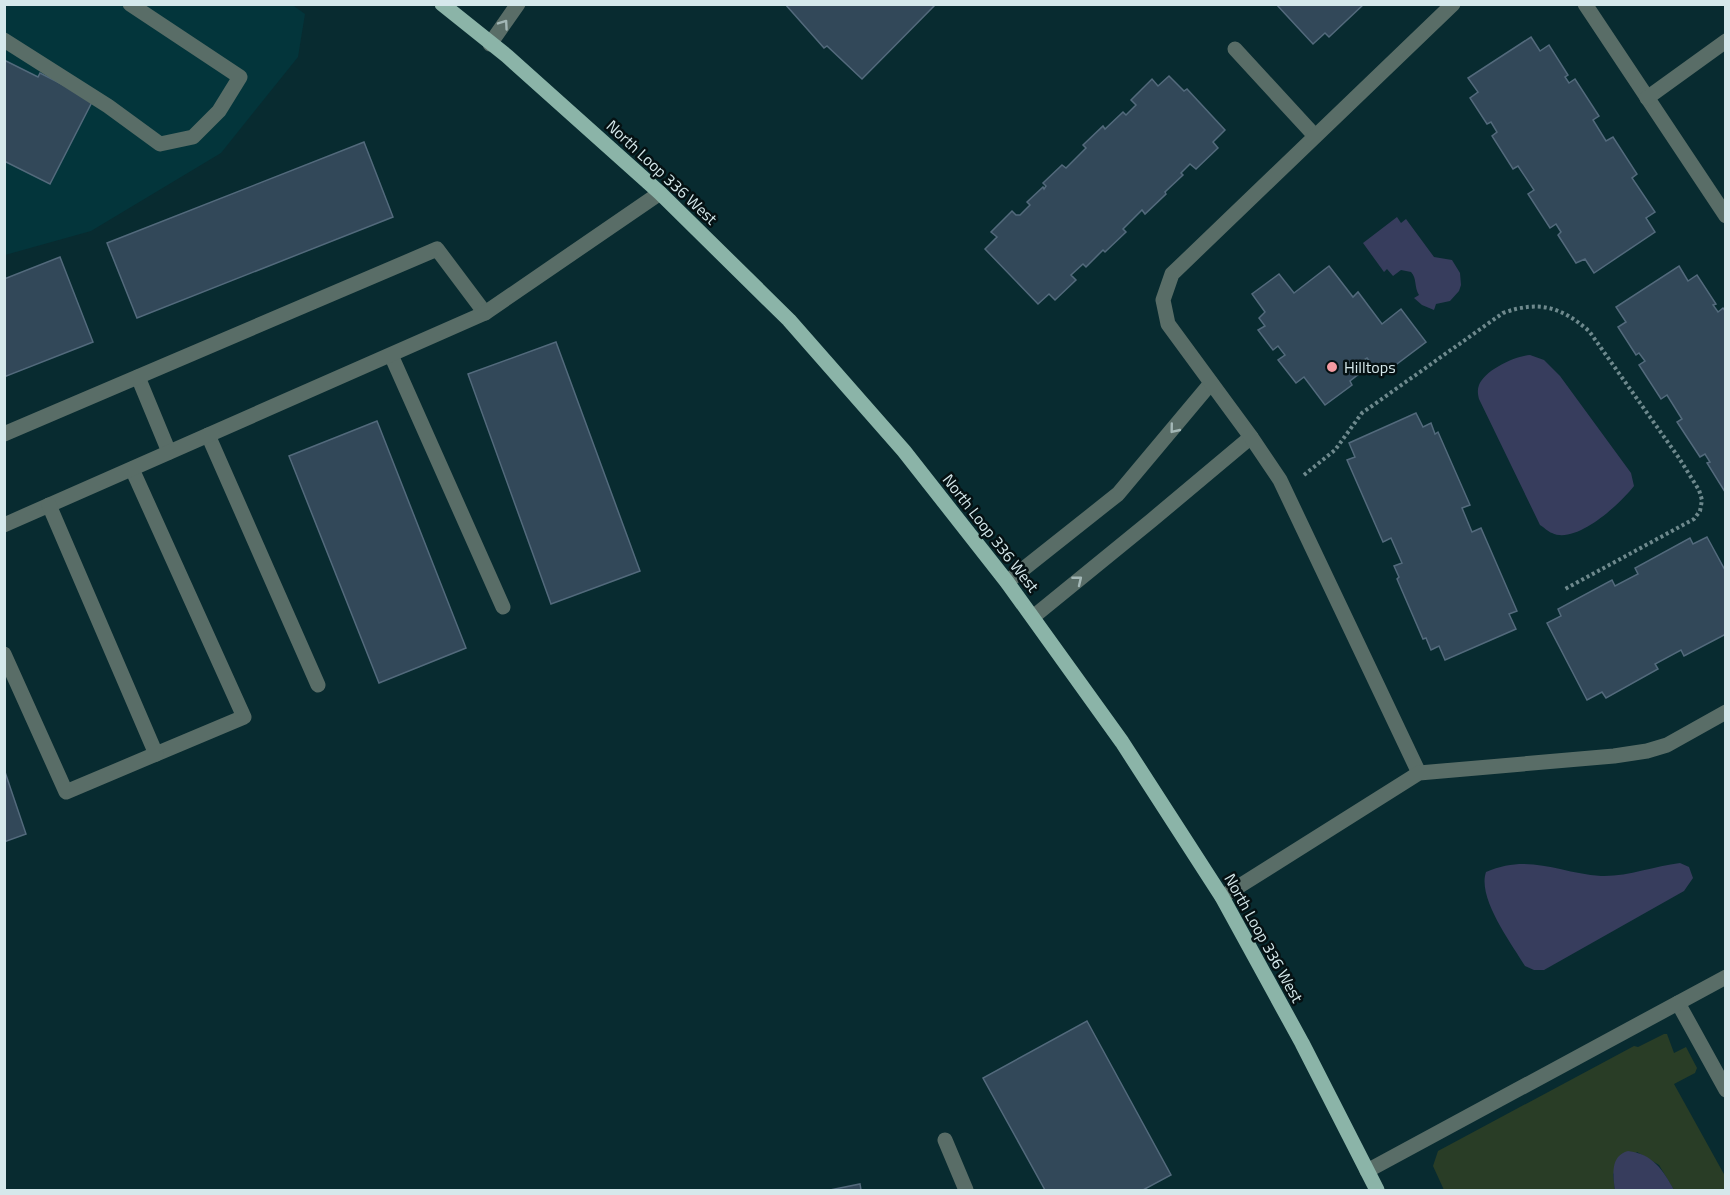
<svg xmlns="http://www.w3.org/2000/svg" width="1730" height="1195" viewBox="0 0 1730 1195" font-family="'Titillium Web',sans-serif">
	<style>
		.built { fill: #03353b }
		.green { fill: #293d26 }
		.water { fill: #373d5d }
		.building { fill: #324859; stroke: #536a7c; stroke-width: 1.5 }
		.lines { fill: none; stroke-linecap: round; stroke-linejoin: round }
		.path { stroke: #6e898d; stroke-width: 4; stroke-dasharray: 3 3; stroke-linecap: butt }
		.service { stroke: #596d67; stroke-width: 15 }
		.primary { stroke: #8bb4a8; stroke-width: 15 }
		.oneway { stroke: #a3b7b6 }
		.poi-dot { fill: #f49aa1; stroke: #051113; stroke-width: 2 }
		.labels { text-anchor: middle; stroke-width: 5; stroke-linejoin: round; paint-order: stroke }
		.street-label { font-size: 16px; fill: #d5e8eb; stroke: #051113 }
		.poi-label { font-size: 16px; fill: #d5e8eb; stroke: #051113; text-anchor: start }
	</style>
	<rect width="100%" height="100%" fill="#082b30"/>
	<path class="built" d="M291,4L305,14L298,57L221,153L91,231L5,255V5Z"/>
	<path class="green" d="M1664,1034H1667L1674,1053L1686,1047L1697,1068L1695,1073L1674,1084L1725,1176V1190H1674L1659,1165L1637,1152L1613,1174L1615,1190H1444L1433,1166L1438,1151L1634,1046L1638,1047Z"/>
	<g class="water">
		<path d="M1397,217L1401,223L1406,219L1434,257L1452,260L1460,273L1461,285L1459,291L1450,301L1436,304L1434,310L1422,305L1414,298L1419,295C1414,287 1417,278 1411,272L1401,270L1393,276L1387,269L1384,272L1363,243Z"/>
		<path d="M1530,355L1544,360L1560,376L1631,473L1634,486C1620,504 1576,545 1552,533C1548,532 1544,527 1540,525L1479,399C1478,395 1477,390 1479,385C1485,370 1515,356 1530,355Z"/>
		<path d="M1680,863L1689,867L1693,878L1684,891L1544,970H1534L1525,966C1512,944 1477,898 1486,872C1529,853 1559,873 1601,876C1627,877 1654,866 1680,863Z"/>
		<path d="M1628,1151C1653,1154 1663,1170 1674,1190H1615C1613,1175 1610,1156 1628,1151Z"/>
	</g>
	<g class="building">
		<path d="M785,4H936L862,79L827,46L824,48Z"/>
		<path d="M1276,4H1364L1329,37L1325,33L1313,44Z"/>
		<path d="M1531,37L1540,51L1549,45L1568,75L1565,77L1569,83L1575,79L1599,116L1593,120L1606,141L1613,137L1637,174L1632,178L1655,212L1646,218L1655,232L1594,273L1585,259L1576,263L1558,235L1561,232L1556,224L1550,228L1528,194L1534,190L1518,166L1513,169L1492,136L1497,132L1491,122L1487,124L1470,98L1478,92L1468,78Z"/>
		<path d="M4,60L38,77L40,73L93,100L50,184L4,161Z"/>
		<path d="M1169,76L1184,91L1187,89L1225,130L1213,142L1218,148L1196,169L1190,164L1181,173L1183,175L1165,192L1166,194L1145,214L1142,210L1123,229L1126,232L1105,252L1103,250L1086,267L1083,264L1071,275L1076,280L1055,300L1049,294L1038,304L985,249L997,237L991,232L1012,211L1016,215H1020L1030,205L1027,202L1043,187L1044,189L1046,186L1043,183L1062,165L1066,168L1086,148L1083,145L1103,126L1105,129L1123,112L1126,115L1136,105L1131,100L1152,79L1158,86Z"/>
		<path d="M364,142L393,217L137,318L107,243Z"/>
		<path d="M60,257L93,342L4,377V279Z"/>
		<path d="M1329,266L1353,297L1358,292L1382,324L1401,309L1426,342L1381,376L1367,358L1359,363L1364,370L1350,381L1352,385L1325,405L1304,377L1296,383L1278,360L1285,355L1278,346L1273,350L1258,330L1265,326L1259,318L1265,312L1252,294L1279,274L1294,293Z"/>
		<path d="M1679,266L1688,281L1697,275L1716,304L1713,305L1718,312L1723,308L1726,312L1725,492L1707,463L1710,462L1705,454L1700,457L1677,422L1682,419L1667,395L1661,399L1639,365L1645,361L1639,353L1636,355L1618,327L1626,322L1616,307Z"/>
		<path d="M556,342L640,571L551,604L468,374Z"/>
		<path d="M1416,413L1423,427L1431,423L1435,434L1438,432L1470,505L1462,508L1472,532L1481,528L1517,611L1509,614L1516,629L1445,660L1439,646L1431,650L1426,638L1423,639L1397,579L1399,577L1394,566L1402,563L1391,538L1383,542L1347,460L1355,457L1349,443Z"/>
		<path d="M377,421L466,648L379,683L289,456Z"/>
		<path d="M1707,537L1726,572V634L1684,656L1681,650L1655,664L1658,669L1606,698L1602,692L1587,700L1547,623L1561,616L1558,609L1612,580L1615,586L1638,574L1635,568L1690,538L1693,544Z"/>
		<path d="M4,769L26,834L4,842Z"/>
		<path d="M1087,1021L1171,1175L1143,1190H1045L983,1078Z"/>
		<path d="M860,1184L861,1190H830Z"/>
	</g>
	<g class="lines">
		<path class="path" d="M1304,475L1335,450L1362,413L1503,313C1539,300 1561,307 1589,331L1679,458L1699,490L1702,500L1700,511L1694,519L1565,589"/>
		<g class="service">
			<path d="M1585,4L1726,216"/>
			<path d="M4,40L108,106L160,144L193,137L219,111L240,77L130,4"/>
			<path d="M490,44L518,4"/>
			<path d="M1235,49L1315,136"/>
			<path d="M1647,98L1726,41"/>
			<path d="M391,355L503,607"/>
			<path d="M138,377L169,452"/>
			<path d="M4,434L437,249L485,313"/>
			<path d="M208,435L318,685"/>
			<path d="M132,469L244,717L156,754"/>
			<path d="M4,525L485,313L660,193"/>
			<path d="M1007,582L1118,494L1211,383"/>
			<path d="M1033,617L1152,520L1251,437"/>
			<path d="M4,654L66,792L156,754L49,505"/>
			<path d="M1419,773L1280,480L1251,437L1168,324L1163,300L1172,274L1453,4"/>
			<path d="M1222,897L1419,773L1614,756L1647,751L1667,745L1726,712"/>
			<path d="M1678,1003L1726,1090"/>
			<path d="M945,1140L966,1190"/>
			<path d="M1367,1171L1726,977"/>
		</g>
		<path class="primary" d="M442,4L507,56L660,193L789,320L904,451L1007,582L1122,742L1222,897L1302,1043L1377,1190"/>
	</g>
	<defs><path id="oneway-chevron" d="M-2-3.5L2.5 0L-2 3.5" fill="none" stroke-width="1.6" stroke-linecap="round" stroke-linejoin="round" transform="scale(1.5)"/></defs>
	<g class="oneway">
		<use href="#oneway-chevron" transform="translate(504 24) rotate(-55)"/>
		<use href="#oneway-chevron" transform="translate(1174 429) rotate(129)"/>
		<use href="#oneway-chevron" transform="translate(1078 580) rotate(-39)"/>
	</g>
	<circle class="poi-dot" cx="1332" cy="367" r="6"/>
	<g class="labels">
		<g class="street-label">
			<text transform="translate(662 172) rotate(43)" y="6">North Loop 336 West</text>
			<text transform="translate(991 533) rotate(52)" y="6">North Loop 336 West</text>
			<text transform="translate(1264 938) rotate(61)" y="6">North Loop 336 West</text>
		</g>
		<g class="poi-label">
			<text x="1344" y="373">Hilltops</text>
		</g>
	</g>
	<rect width="1730" height="1195" fill="none" stroke="#d5e8eb" stroke-width="12"/>
</svg>
